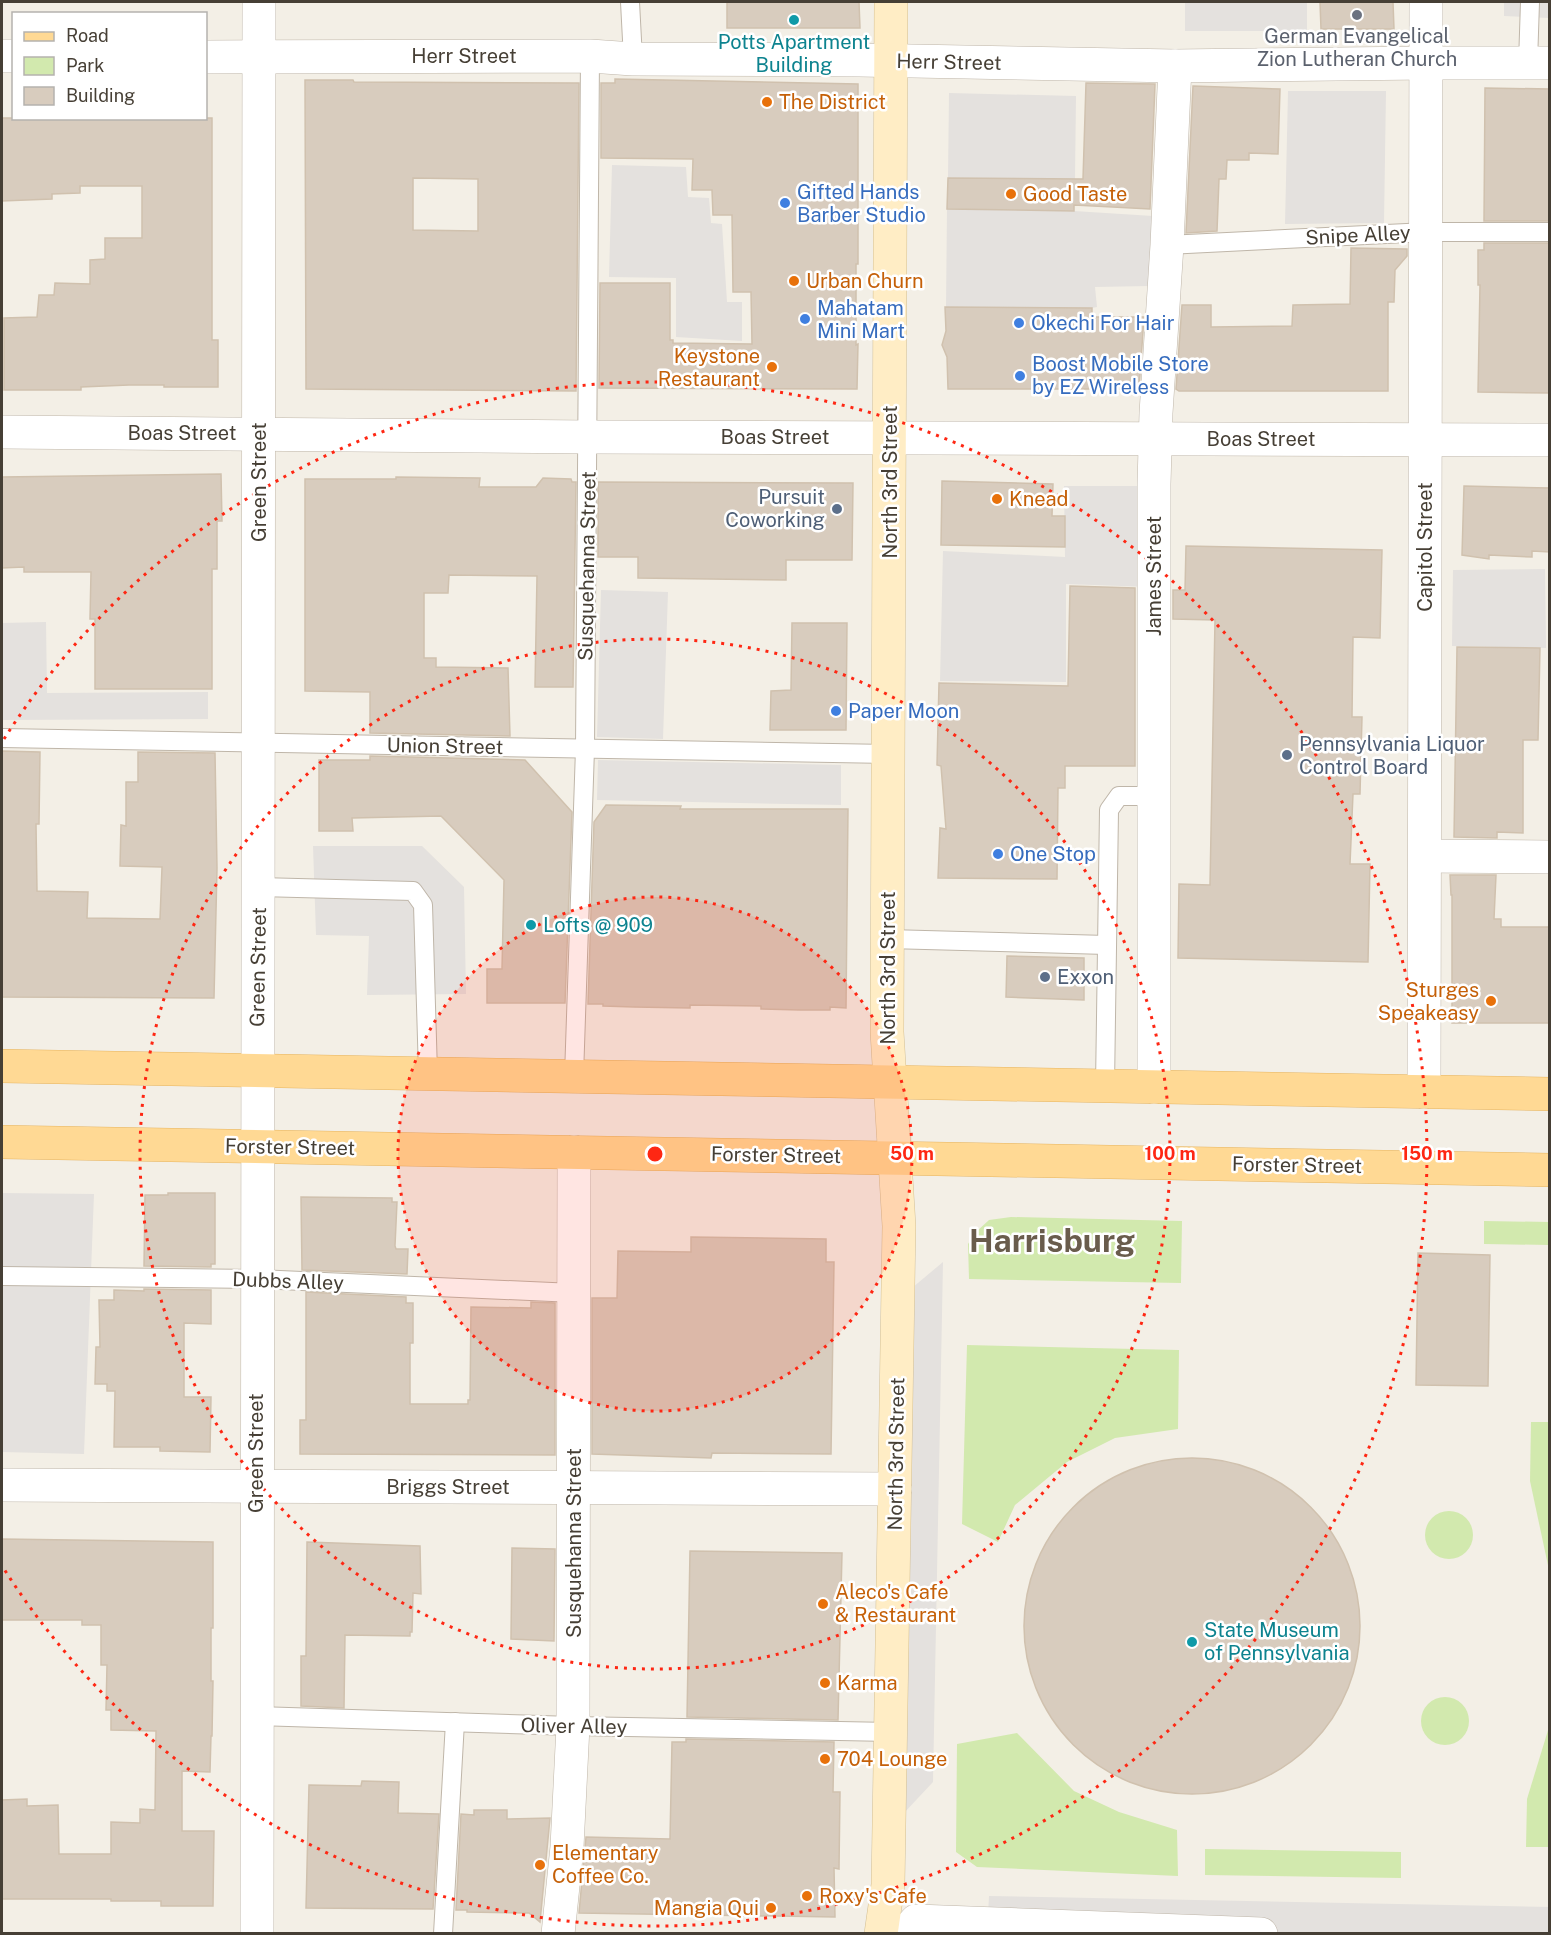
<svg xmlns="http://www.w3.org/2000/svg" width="1551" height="1935" viewBox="0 0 1551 1935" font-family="'Public Sans',sans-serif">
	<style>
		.green { fill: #d2e9ae }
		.parking { fill: #e4e1de }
		.building { fill: #d8ccbe; stroke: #d0c1ae; stroke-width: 1.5; fill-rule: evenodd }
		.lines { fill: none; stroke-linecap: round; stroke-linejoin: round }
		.lane-casing { stroke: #bfb6a9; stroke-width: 20 }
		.street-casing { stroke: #bfb6a9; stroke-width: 34 }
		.secondary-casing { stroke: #d4c095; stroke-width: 34 }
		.primary-casing { stroke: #e6b562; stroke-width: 34 }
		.lane { stroke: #fff; stroke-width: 18 }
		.street { stroke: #fff; stroke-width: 33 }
		.secondary { stroke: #ffedc5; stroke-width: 33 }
		.primary { stroke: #ffd994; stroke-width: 33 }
		.ring { fill: none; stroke: #fe2713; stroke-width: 3; stroke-dasharray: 3 6 }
		.worship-dot { fill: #6b7280; stroke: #fff; stroke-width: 2 }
		.culture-dot { fill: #0f9aa8; stroke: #fff; stroke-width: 2 }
		.food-dot { fill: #e8710a; stroke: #fff; stroke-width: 2 }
		.shop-dot { fill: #3f7fe0; stroke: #fff; stroke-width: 2 }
		.service-dot { fill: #5c6f8a; stroke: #fff; stroke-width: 2 }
		.labels { text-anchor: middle; stroke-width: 5; stroke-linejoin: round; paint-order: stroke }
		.worship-label { font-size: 20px; fill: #5b616d; stroke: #fff }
		.culture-label { font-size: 20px; fill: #0d838f; stroke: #fff; text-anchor: start }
		.street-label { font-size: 20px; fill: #463f35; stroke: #fff }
		.food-label { font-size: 20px; fill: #c56008; stroke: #fff; text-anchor: start }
		.shop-label { font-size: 20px; fill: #366cbe; stroke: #fff; text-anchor: start }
		.service-label { font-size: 20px; fill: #4e5e75; stroke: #fff; text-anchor: start }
		.town-label { font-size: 32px; font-weight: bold; fill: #695c4c; stroke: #fff }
		.centre { fill: #fe2713; stroke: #fff; stroke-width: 3 }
		.ring-label { font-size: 18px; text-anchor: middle; font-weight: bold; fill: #fe2713; stroke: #fff; stroke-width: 5; stroke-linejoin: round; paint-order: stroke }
	</style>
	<rect width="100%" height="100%" fill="#f3efe6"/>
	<g class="green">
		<path d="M1011,1217L1182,1221L1181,1283L969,1279L968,1244L976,1232L989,1220Z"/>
		<path d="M1484,1221L1549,1222V1245L1484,1244Z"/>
		<path d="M967,1345L1179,1350L1178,1429L1115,1438L1067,1462L1015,1505L998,1542L962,1524Z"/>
		<path d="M1531,1422H1549V1570L1530,1481Z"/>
		<circle cx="1449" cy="1535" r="24"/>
		<circle cx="1445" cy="1721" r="24"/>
		<path d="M1549,1727V1847H1526L1527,1799Z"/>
		<path d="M1017,1733L1074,1791L1119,1812L1177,1830L1178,1876L977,1867L956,1852L957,1744Z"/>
		<path d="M1205,1849L1401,1852V1878L1205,1875Z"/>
	</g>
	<g class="parking">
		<rect x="1185" y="2" width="122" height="29"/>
		<path d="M1504,2H1549V18L1504,16Z"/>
		<path d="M1288,91H1386L1384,223L1285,224Z"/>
		<path d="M949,93L1076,96L1075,179L948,178Z"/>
		<path d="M612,165L686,167L688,197L709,198L711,223L722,224L727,302H742V341L676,337V278L609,277Z"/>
		<path d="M947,209L1074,211L1153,216L1149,286L1095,287L1097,307L1092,308L946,307Z"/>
		<path d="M1064,486H1147L1149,587L1066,584V682L940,681L943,551L1065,557Z"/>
		<path d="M1545,569L1546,648L1452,646L1453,570Z"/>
		<path d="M601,590L668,592L663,739L597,737Z"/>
		<path d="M46,622L47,693L208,692V719L2,720V623Z"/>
		<path d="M598,760L841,765V805L597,800Z"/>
		<path d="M313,846H422L464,887L466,994L367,995L369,936L316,935Z"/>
		<path d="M2,1193L94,1194L84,1454L2,1452Z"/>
		<path d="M943,1262L933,1782L903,1814L912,1288Z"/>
		<path d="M989,1896L1550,1907L1549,1934H987Z"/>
	</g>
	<g class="building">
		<path d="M727,2H859L860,28H727Z"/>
		<path d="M1320,2H1393L1394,29H1321Z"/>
		<path d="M615,79L858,84V264H856V345L858,344L857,389L599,388L600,283H670V340H673V343L752,344L751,292H733L732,215H713L712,190H692L693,159L601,158V83H615Z"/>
		<path d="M305,80H353L354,82L579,83L576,391L306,389ZM413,178L478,179V231L413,230Z"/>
		<path d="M1086,83L1155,84L1150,209L1074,205V211L947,209L948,178L1083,179Z"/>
		<path d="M1193,86L1280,89L1278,154L1249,153V160H1227L1226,179H1219L1217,231L1186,233Z"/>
		<path d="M1485,88L1550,89L1549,221H1484Z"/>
		<path d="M2,118H212V340H218V387H164V385H129L81,387V390H4V318L37,317L39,295H54L55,283L90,284V260L105,259V238H142V186H80V193L52,194V199L2,201Z"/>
		<path d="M1484,243H1549L1550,393L1478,392L1480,285H1478V250H1484Z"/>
		<path d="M1351,248L1407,249V256L1395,270L1394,302H1388V391H1179L1176,389L1182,305H1211V327L1292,326L1293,305L1350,304Z"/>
		<path d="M945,307L1092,308V317H1144L1139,389H948L947,357L942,345L946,331Z"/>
		<path d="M221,474L222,521H217V569H212V689H95V619H90L91,572H24V567L2,568V477Z"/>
		<path d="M396,477L480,478L479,487H536L543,478L571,479L572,482H576L573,687H535L537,576L449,575L448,593H424V658H436V667L508,668L510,736L370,733V692L305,691V479H396Z"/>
		<path d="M942,481L1053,484L1052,516H1065V547L941,545Z"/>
		<path d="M598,482L853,483L852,560H786V580L638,578V557H598Z"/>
		<path d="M1464,486L1550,488V552L1532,551V557L1489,555V559L1462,555Z"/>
		<path d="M1186,546L1382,550L1380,638L1353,637L1352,717H1362L1360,794H1353L1350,864H1370L1368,962L1178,958L1179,884L1210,885L1215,620L1173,619V590H1185Z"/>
		<path d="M1070,586L1135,588V766H1065V788H1058L1057,879L938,878L940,828L946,829L941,766L937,765L939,683L1068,686Z"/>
		<path d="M792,623H847L846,730H770L771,691L791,690Z"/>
		<path d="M1457,647L1540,648L1538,740H1523V833L1497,832V838L1454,837Z"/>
		<path d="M2,751L40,752L39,824H36L37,891L88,892L87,918L160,919L162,867L120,866L121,825L126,826V782H138V752L215,753L217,868L214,998L2,997Z"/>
		<path d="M370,756L525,760L572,812L565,1003H487V969H502L504,880L441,816L352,818L353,831H319V760H370Z"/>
		<path d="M606,805L681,806L680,809H848L846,1008L830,1007V1010H800L761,1009V1006L690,1005V1008L634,1007L603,1006V1004H588L594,822Z"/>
		<path d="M1450,875H1496L1494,919H1501V927H1550V1023H1452V895H1451Z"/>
		<path d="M1007,956L1084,958V1000L1006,997Z"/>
		<path d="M168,1193H215V1264H211V1267L144,1266L145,1195H168Z"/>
		<path d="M301,1197L392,1198V1202H397L395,1246L396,1249H408L407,1274L302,1270Z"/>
		<path d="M691,1237L826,1239V1262H834L831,1454L712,1453L711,1458L592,1454V1298H617L618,1251L691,1252Z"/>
		<path d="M1418,1253L1490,1255L1488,1386L1416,1385Z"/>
		<path d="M144,1289L211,1290V1324L184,1323V1397H211L210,1452L160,1451V1447H114L115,1391H107V1384H95L96,1347H100L99,1300H114V1290L144,1291Z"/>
		<path d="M306,1292L406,1297V1303H413V1343H410V1404H468V1400H470L471,1307L531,1308V1302L555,1303V1455L300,1454V1420H306Z"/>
		<circle cx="1192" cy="1626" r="168"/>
		<path d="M2,1539L213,1542V1628H211V1681H213L212,1736H211L210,1772L182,1771V1831H214L213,1906H161V1901H111V1899H2V1800L27,1799V1806L58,1805L59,1854H111V1822L140,1823V1809L155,1810L156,1731L111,1730V1710H106L107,1665H101V1625H82V1620H2Z"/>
		<path d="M307,1542L420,1546L421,1594L413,1593L412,1632H410V1636L345,1635L344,1708L301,1706V1656H306Z"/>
		<path d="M512,1548L555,1549L554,1641L511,1639Z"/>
		<path d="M690,1551L842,1553L838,1720L687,1717Z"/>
		<path d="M686,1739L834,1742L833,1792H840L839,1869L834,1868L835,1917L579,1913L586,1837L670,1839L672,1742H686Z"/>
		<path d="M362,1781L399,1782L398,1813L439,1814L433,1909L306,1908L309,1785L361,1786Z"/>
		<path d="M474,1810H507V1819L550,1818L540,1922L529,1913L467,1912V1910H456L461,1814L474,1815Z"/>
	</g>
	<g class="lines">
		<g class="lane-casing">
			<g id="lane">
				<path d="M630,2L633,59"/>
				<path d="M1528,63L1530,2"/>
				<path d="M1167,245L1427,232H1550"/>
				<path d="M2,738L889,754"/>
				<path d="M259,887L413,891L423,905L428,1073"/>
				<path d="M888,939L1107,945"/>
				<path d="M574,1076L585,749L590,56"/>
				<path d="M1105,1086L1109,810L1119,796H1154"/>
				<path d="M2,1276L257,1279L574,1293"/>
				<path d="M257,1716L573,1726L891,1732"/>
				<path d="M443,1934L455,1722"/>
			</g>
		</g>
		<g class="street-casing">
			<g id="street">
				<path d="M2,56H14"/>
				<path d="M206,57L590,56L633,59L859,60L1175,66L1426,63H1550"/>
				<path d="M2,432L589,437L1550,440"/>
				<path d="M1425,856L1550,857"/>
				<path d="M1154,1087V484L1156,413L1167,245L1175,66"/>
				<path d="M1424,1092L1426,2"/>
				<path d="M2,1485L895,1489"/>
				<path d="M257,1934L259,2"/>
				<path d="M558,1934L567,1847L573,1726L574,1152"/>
				<path d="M905,1934L916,1921L1261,1934"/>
			</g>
		</g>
		<g class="secondary-casing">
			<path id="secondary" d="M881,1934L888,1885L899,1226L887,1032L891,2"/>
		</g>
		<g class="primary-casing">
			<g id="primary">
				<path d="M2,1066L1550,1094"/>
				<path d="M2,1142L1550,1170"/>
			</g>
		</g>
		<use href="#lane" class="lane"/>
		<use href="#street" class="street"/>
		<use href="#secondary" class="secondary"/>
		<use href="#primary" class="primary"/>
	</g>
	<circle cx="655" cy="1154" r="257" fill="#fe2713" fill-opacity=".12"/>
	<g class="ring">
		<circle cx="655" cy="1154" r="257"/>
		<circle cx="655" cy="1154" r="515"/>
		<path d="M4 739A772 772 0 1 1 4 1569"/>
	</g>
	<circle class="worship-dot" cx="1357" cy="15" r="6"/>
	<g class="culture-dot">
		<circle cx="794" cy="20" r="6"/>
		<circle cx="531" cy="925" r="6"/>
		<circle cx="1192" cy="1642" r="6"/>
	</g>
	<g class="food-dot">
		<circle cx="767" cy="102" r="6"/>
		<circle cx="1011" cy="194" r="6"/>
		<circle cx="794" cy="281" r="6"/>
		<circle cx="772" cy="367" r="6"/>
		<circle cx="997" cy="499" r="6"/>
		<circle cx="1491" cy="1001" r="6"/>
		<circle cx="823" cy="1604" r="6"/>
		<circle cx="825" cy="1683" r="6"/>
		<circle cx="825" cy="1759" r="6"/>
		<circle cx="540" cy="1865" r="6"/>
		<circle cx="807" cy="1896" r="6"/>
		<circle cx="771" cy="1908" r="6"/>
	</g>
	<g class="shop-dot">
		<circle cx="785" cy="203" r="6"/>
		<circle cx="805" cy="319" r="6"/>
		<circle cx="1019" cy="323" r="6"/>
		<circle cx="1020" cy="376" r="6"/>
		<circle cx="836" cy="711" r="6"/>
		<circle cx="998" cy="854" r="6"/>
	</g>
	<g class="service-dot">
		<circle cx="837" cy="509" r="6"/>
		<circle cx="1287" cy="755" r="6"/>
		<circle cx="1045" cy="977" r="6"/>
	</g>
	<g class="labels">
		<g class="worship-label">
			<text x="1357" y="43">German Evangelical<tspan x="1357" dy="23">Zion Lutheran Church</tspan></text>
		</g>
		<g class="culture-label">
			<text x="794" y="49" text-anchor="middle">Potts Apartment<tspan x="794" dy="23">Building</tspan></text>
			<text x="543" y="932">Lofts @ 909</text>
			<text x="1204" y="1637">State Museum<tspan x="1204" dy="23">of Pennsylvania</tspan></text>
		</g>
		<g class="street-label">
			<text x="464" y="63">Herr Street</text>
			<text transform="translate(949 62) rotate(1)" y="7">Herr Street</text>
			<text transform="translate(1358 235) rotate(-3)" y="7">Snipe Alley</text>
			<text x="182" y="440">Boas Street</text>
			<text x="775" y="444">Boas Street</text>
			<text x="1261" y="446">Boas Street</text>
			<text transform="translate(259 482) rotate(-90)" y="7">Green Street</text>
			<text transform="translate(890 482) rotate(-90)" y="7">North 3rd Street</text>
			<text transform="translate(1425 547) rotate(-90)" y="7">Capitol Street</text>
			<text transform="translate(587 566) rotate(-89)" y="7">Susquehanna Street</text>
			<text transform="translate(1154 576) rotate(-90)" y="7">James Street</text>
			<text transform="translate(445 746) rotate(1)" y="7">Union Street</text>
			<text transform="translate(258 967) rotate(-89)" y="7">Green Street</text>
			<text transform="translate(888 968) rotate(-90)" y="7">North 3rd Street</text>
			<text transform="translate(290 1147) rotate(1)" y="7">Forster Street</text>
			<text transform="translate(776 1155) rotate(1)" y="7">Forster Street</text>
			<text transform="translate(1297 1165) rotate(1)" y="7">Forster Street</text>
			<text transform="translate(288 1281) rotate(2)" y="7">Dubbs Alley</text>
			<text transform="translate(256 1453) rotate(-90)" y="7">Green Street</text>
			<text transform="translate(896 1454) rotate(-89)" y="7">North 3rd Street</text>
			<text x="448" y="1494">Briggs Street</text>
			<text transform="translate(574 1543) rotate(-90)" y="7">Susquehanna Street</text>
			<text transform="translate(574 1726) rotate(1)" y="7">Oliver Alley</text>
		</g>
		<g class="food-label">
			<text x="779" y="109">The District</text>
			<text x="1023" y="201">Good Taste</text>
			<text x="806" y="288">Urban Churn</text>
			<text x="760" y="363" text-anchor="end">Keystone<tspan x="760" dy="23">Restaurant</tspan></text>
			<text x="1009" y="506">Knead</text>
			<text x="1479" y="997" text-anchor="end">Sturges<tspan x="1479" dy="23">Speakeasy</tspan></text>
			<text x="835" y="1599">Aleco's Cafe<tspan x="835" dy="23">&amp; Restaurant</tspan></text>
			<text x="837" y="1690">Karma</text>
			<text x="837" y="1766">704 Lounge</text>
			<text x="552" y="1860">Elementary<tspan x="552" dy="23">Coffee Co.</tspan></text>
			<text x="819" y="1903">Roxy's Cafe</text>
			<text x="759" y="1915" text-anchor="end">Mangia Qui</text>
		</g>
		<g class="shop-label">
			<text x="797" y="199">Gifted Hands<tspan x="797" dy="23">Barber Studio</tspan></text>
			<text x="817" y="315">Mahatam<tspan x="817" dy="23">Mini Mart</tspan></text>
			<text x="1031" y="330">Okechi For Hair</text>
			<text x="1032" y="371">Boost Mobile Store<tspan x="1032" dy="23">by EZ Wireless</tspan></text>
			<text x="848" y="718">Paper Moon</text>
			<text x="1010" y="861">One Stop</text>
		</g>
		<g class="service-label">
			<text x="825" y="504" text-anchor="end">Pursuit<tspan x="825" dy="23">Coworking</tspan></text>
			<text x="1299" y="751">Pennsylvania Liquor<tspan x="1299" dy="23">Control Board</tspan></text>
			<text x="1057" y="984">Exxon</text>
		</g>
		<g class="town-label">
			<text x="1052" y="1252">Harrisburg</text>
		</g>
	</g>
	<circle cx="655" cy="1154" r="9" class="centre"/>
	<g class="ring-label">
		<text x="912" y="1160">50 m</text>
		<text x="1170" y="1160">100 m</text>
		<text x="1427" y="1160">150 m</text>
	</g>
	<rect width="1551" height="1935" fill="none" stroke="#463f35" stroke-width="6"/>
	<rect x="12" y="12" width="195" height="108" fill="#ffffff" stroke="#b5b2ae" stroke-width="1.5"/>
	<rect x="24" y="32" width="30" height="9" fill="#ffd994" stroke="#b5b2ae" stroke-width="1.5"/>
	<text x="66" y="42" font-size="18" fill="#463f35">Road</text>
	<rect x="24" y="57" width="30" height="18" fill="#d2e9ae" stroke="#b5b2ae" stroke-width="1.5"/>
	<text x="66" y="72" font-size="18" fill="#463f35">Park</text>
	<rect x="24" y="87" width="30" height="18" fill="#d8ccbe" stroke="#b5b2ae" stroke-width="1.5"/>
	<text x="66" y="102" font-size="18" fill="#463f35">Building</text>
</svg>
